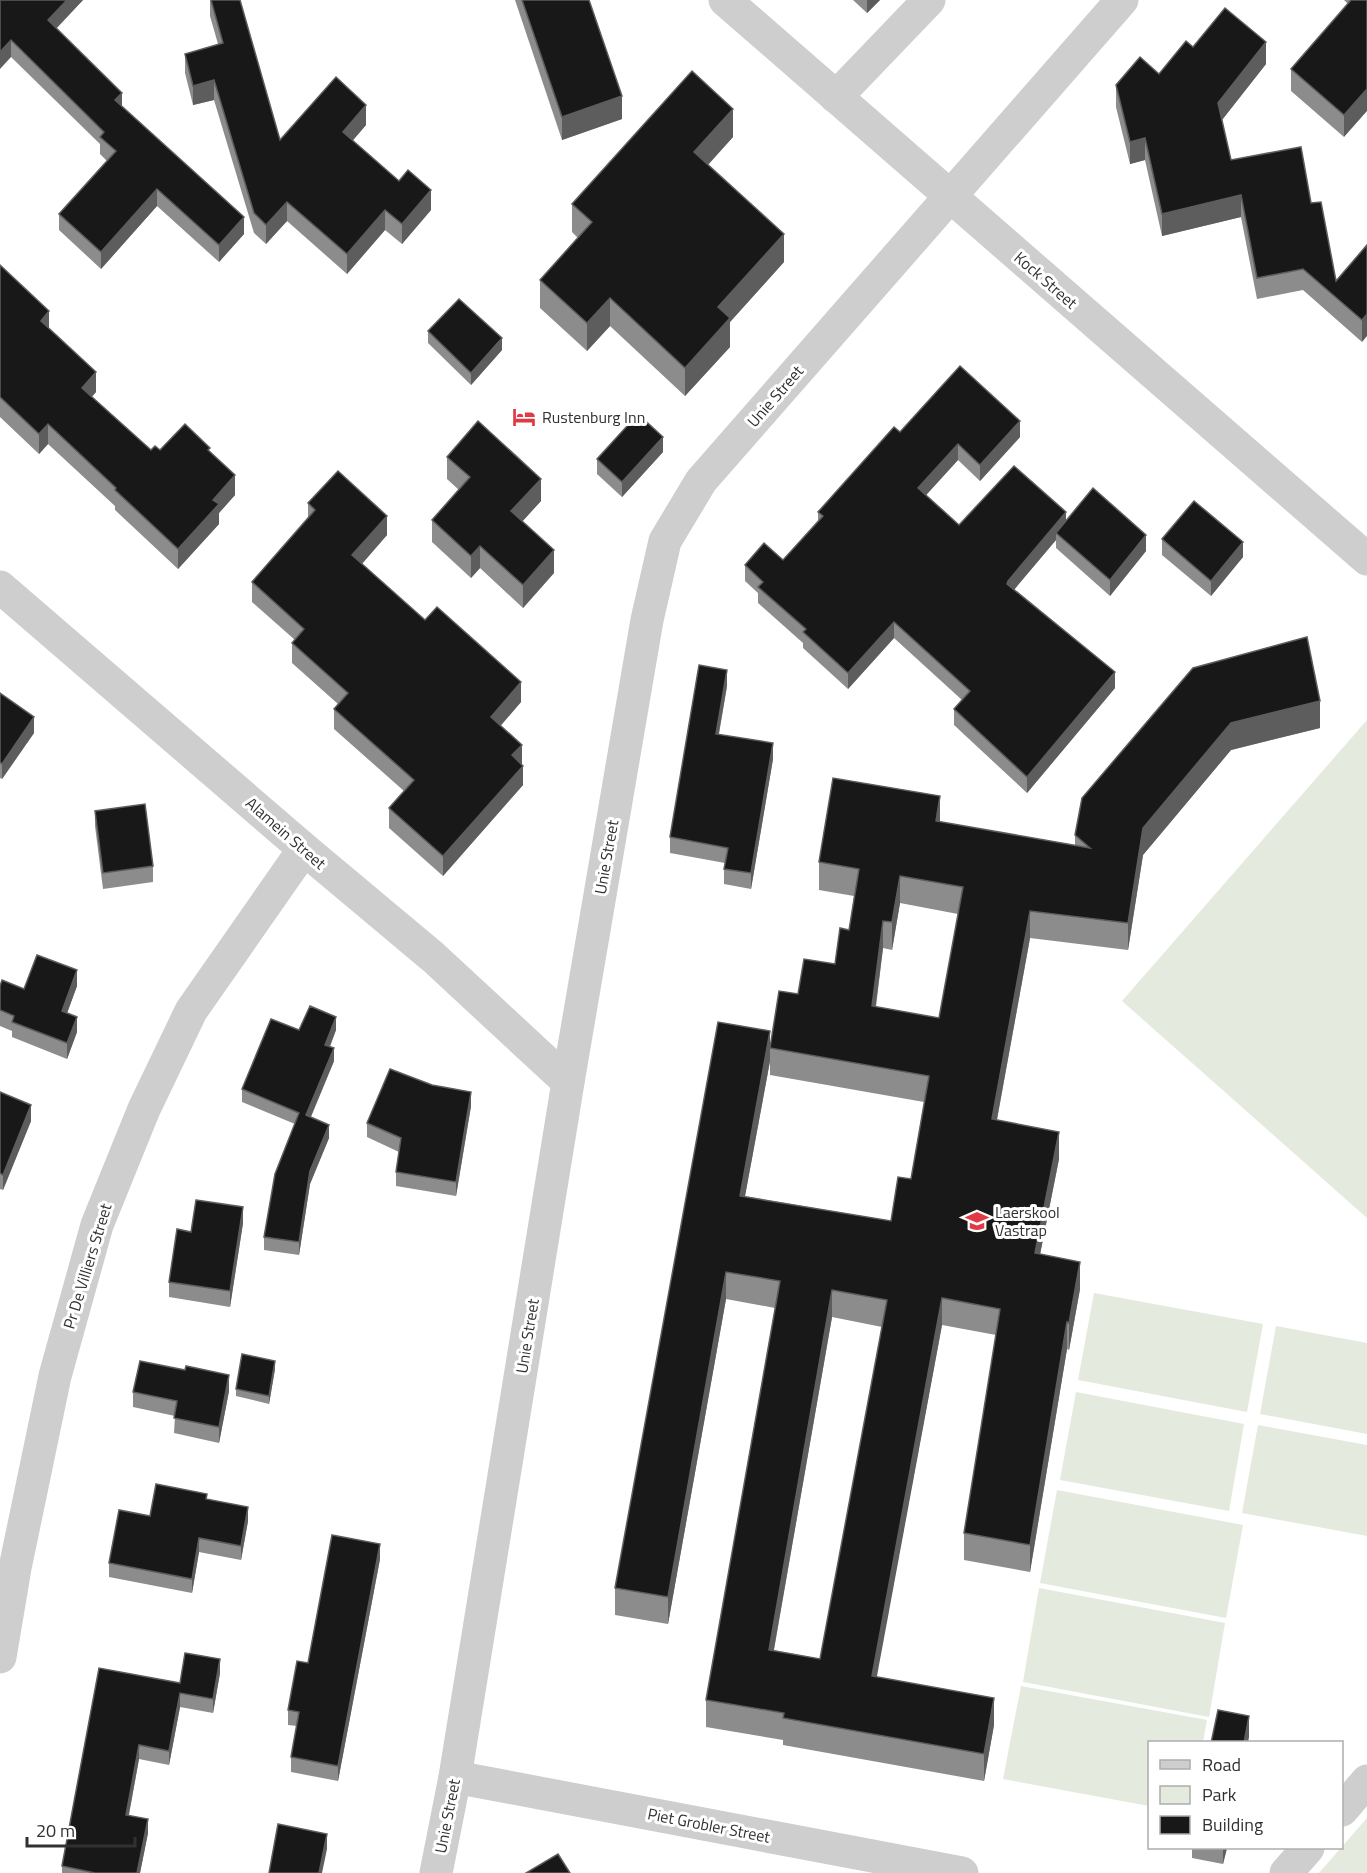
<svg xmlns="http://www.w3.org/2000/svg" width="1367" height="1873" viewBox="0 0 1367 1873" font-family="'Titillium Web',sans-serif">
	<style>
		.green { fill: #e4eadd }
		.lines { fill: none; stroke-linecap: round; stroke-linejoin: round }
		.minor { stroke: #cecece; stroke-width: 33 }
		.wall { fill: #8c8c8c; fill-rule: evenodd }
		.shaded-wall { fill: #5d5d5d }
		.building { fill: #181818; stroke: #5d5d5d; stroke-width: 1.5; fill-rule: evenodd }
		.labels { text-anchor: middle; stroke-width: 6; stroke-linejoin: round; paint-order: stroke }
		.street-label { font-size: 16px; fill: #313131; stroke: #fff }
		.poi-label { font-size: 16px; fill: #313131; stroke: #fff; text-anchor: start }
	</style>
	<rect width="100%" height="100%" fill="#fff"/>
	<g class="green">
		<path d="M1367,720V1218L1122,1001Z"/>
		<path d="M1094,1293L1263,1324L1247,1412L1078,1380Z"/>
		<path d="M1276,1326L1367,1343V1434L1260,1414Z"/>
		<path d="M1076,1392L1244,1424L1229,1511L1060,1480Z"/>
		<path d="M1258,1425L1367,1445V1536L1242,1513Z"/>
		<path d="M1057,1490L1243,1525L1226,1618L1040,1583Z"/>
		<path d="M1039,1588L1225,1623L1209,1717L1023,1682Z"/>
		<path d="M1021,1686L1207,1720L1203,1742H1150L1149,1806L1003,1779Z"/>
		<path d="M1367,1818V1873H1319Z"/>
	</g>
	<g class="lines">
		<g class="minor">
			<path d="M725,0L1367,559"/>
			<path d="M836,97L929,0"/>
			<path d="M0,587L304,849L433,957L568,1082"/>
			<path d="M0,1657L15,1568L55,1376L97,1225L144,1109L191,1011L304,849"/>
			<path d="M455,1777L962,1873"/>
			<path d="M1342,1810L1367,1781"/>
			<path d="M436,1873L455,1777L568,1082L647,620L665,541L701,481L1122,0"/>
			<path d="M1286,1873L1308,1848"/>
		</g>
	</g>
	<g class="wall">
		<path d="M0,0H83L56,29L122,106L244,234L219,262L157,206L101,269L59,230V214L107,161L100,154V144L11,57Z"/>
		<path d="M210,0H240L280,140L366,125L352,141L431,210L402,244L385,230L347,274L287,221L266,244L254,233L214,100L193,105L185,73V54L218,44L210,16Z"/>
		<path d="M515,0H589L622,119L562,140Z"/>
		<path d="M853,0H880L867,13Z"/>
		<path d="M1344,0H1367L1344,137L1291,91V69L1348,4Z"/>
		<path d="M1193,47L1266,64L1222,120L1231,160L1311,203L1336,281L1367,245L1362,342L1303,290L1257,299L1241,217L1162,236L1145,160L1130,164L1116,107V85L1159,74Z"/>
		<path d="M733,137L708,165L784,262L730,322V347L685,396L610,326L587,351L540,308V280L578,238L572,232V204Z"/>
		<path d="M0,265L49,329L96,392L92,397L151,450L210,452L235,495L219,513V524L178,569L115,510V506L48,444L39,454L0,417Z"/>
		<path d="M428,331L502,350L471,385L428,343Z"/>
		<path d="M900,432L1020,437L980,481L958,460L926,495L959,525L1066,520L1146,551L1110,596L1056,548V540L1014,589L1115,688L1027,793L954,725V709L962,700L894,638L848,689L803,648V643L758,603V593L745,581V565L783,560L818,521V512Z"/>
		<path d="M663,452L622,497L597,474V459Z"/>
		<path d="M447,457L541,501L522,521L554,573L523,608L480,568L471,578L432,542V520L459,490L447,479Z"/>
		<path d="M308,503L387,535L362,564L425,620L521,702L500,726L522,764L523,785L443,876L389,828V808L404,791L334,729V709L338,704L292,663V643L295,640L252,602V582L308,518Z"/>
		<path d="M1162,539L1243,557L1211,596L1162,555Z"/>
		<path d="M1193,668L1320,728L1231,750L1143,855L1128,950L1030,938L997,1120L1059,1159L1040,1254L1080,1289L1069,1350L1067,1349L1030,1572L964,1560V1533L996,1335L942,1325L876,1677L994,1725L984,1781L783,1745V1740L706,1727V1700L775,1308L726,1299L668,1624L615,1615V1588L770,1045L798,994L835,964L849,930L854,896L819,890V862L940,822L1075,845V835ZM900,903L958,914L939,1018L876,1007L883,948L892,950ZM770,1061V1075L924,1102L911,1179L891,1221L745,1196ZM832,1317L882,1327L820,1659L774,1650Z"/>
		<path d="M727,686L719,734L773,759L751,889L724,884V869L725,863L670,853V837Z"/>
		<path d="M0,693L34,733L2,779L0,778Z"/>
		<path d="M95,811L153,866V882L103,889L95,826Z"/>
		<path d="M0,986L24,989L77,986L67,1013L77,1032L67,1059L12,1037V1031L0,1026Z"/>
		<path d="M299,1030H336L330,1047L334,1061L311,1117L329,1138L310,1184L299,1255L264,1250V1237L295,1124L242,1102V1089Z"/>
		<path d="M432,1085L471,1106L456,1196L396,1186V1172L399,1152L367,1137V1123Z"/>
		<path d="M0,1092L31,1121L3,1190L0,1189Z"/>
		<path d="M243,1223L230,1307L169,1297V1282L191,1232Z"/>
		<path d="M275,1369L269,1404L236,1396V1389Z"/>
		<path d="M185,1370L229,1391L219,1443L174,1433L175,1416L133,1407V1392Z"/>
		<path d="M207,1499L248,1521L241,1560L199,1552L192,1593L109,1577V1563L150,1516Z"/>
		<path d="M380,1559L338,1781L291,1772V1757L297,1726L288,1725V1710L308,1663Z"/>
		<path d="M99,1668L180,1683L220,1673L213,1713L180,1707L169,1765L139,1759L129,1815L148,1833L140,1873H62V1866Z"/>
		<path d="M1192,1848H1227L1223,1864L1192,1858Z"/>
	</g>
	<g class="shaded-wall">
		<path d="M67,0H83L48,37V20Z"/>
		<path d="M867,0H880L867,13Z"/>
		<path d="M11,40V57L0,69V52Z"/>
		<path d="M1266,42V64L1218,125V103Z"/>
		<path d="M214,80V100L193,105V86Z"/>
		<path d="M1367,89V111L1344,137V115Z"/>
		<path d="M122,93V110L115,100Z"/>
		<path d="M622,96V119L562,140V117Z"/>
		<path d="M366,105V125L343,152V132Z"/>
		<path d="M733,109V137L694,180V152Z"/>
		<path d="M1145,138V160L1130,164V142Z"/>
		<path d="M157,189V206L101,269V252Z"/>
		<path d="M431,190V210L402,244V224Z"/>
		<path d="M1241,195V217L1162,236V214Z"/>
		<path d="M287,202V221L266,244V225Z"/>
		<path d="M385,210V230L347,274V254Z"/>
		<path d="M244,217V234L219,262V245Z"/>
		<path d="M784,234V262L730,322V347L685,396V368L718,307Z"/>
		<path d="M610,298V326L587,351V323Z"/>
		<path d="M49,311V331L41,321Z"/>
		<path d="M1367,314V336L1362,342V320Z"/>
		<path d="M502,338V350L471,385V373Z"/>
		<path d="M96,372V392L82,407V388Z"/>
		<path d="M1020,421V437L980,481V465Z"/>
		<path d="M48,424V444L39,454V434Z"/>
		<path d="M663,437V452L622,497V482Z"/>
		<path d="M958,444V460L918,504V488Z"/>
		<path d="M235,475V495L219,513V524L178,569V549L213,500Z"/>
		<path d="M541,479V501L511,534V511Z"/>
		<path d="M1066,512V528L1056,533V540L1008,597L1007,600L1008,581Z"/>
		<path d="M387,516V535L352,575V555Z"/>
		<path d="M1146,535V551L1110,596V580Z"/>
		<path d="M1243,542V557L1211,596V581Z"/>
		<path d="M480,546V568L471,578V556Z"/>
		<path d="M554,550V573L523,608V585Z"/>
		<path d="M894,622V638L848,689V673Z"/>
		<path d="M727,670V686L716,749V734Z"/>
		<path d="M1115,672V688L1027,793V777Z"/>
		<path d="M521,682V702L491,737V717Z"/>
		<path d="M1320,701V728L1231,750L1143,855L1128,950V923L1143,828L1231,723Z"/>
		<path d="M34,717V733L2,779V764Z"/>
		<path d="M773,743V759L751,889V873Z"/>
		<path d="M522,745V765L512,755Z"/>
		<path d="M523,766V785L443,876V856Z"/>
		<path d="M940,796V823L936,821Z"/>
		<path d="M900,876V903L892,950V922Z"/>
		<path d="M1030,911V938L992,1146V1119Z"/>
		<path d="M883,921V948L872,1034V1006Z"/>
		<path d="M77,970V986L62,1027V1011Z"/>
		<path d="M77,1017V1032L67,1059V1043Z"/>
		<path d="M336,1017V1030L325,1058V1045Z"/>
		<path d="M770,1031V1061L740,1223V1196Z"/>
		<path d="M334,1048V1061L306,1128V1115Z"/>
		<path d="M471,1092V1106L456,1196V1182Z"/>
		<path d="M31,1105V1121L3,1190V1175Z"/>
		<path d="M329,1125V1138L310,1184L299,1255V1242L310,1171Z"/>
		<path d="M1059,1132V1159L1035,1280V1253Z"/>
		<path d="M243,1207V1223L230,1307V1291Z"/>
		<path d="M1080,1262V1289L1069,1350V1323Z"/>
		<path d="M726,1272V1299L668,1624V1597Z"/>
		<path d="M832,1290V1317L769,1677V1650Z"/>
		<path d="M942,1298V1325L872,1703V1676Z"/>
		<path d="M1067,1322V1349L1030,1572V1545Z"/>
		<path d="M275,1361V1369L269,1404V1396Z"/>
		<path d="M229,1375V1391L219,1443V1427Z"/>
		<path d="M248,1507V1521L241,1560V1546Z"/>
		<path d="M199,1538V1552L192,1593V1579Z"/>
		<path d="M380,1544V1559L338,1781V1766Z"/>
		<path d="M220,1659V1673L213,1713V1699Z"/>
		<path d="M180,1693V1707L169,1765V1751Z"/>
		<path d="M994,1698V1725L984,1781V1754Z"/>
		<path d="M1249,1716V1737L1248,1743H1244Z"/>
		<path d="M139,1745V1759L126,1829V1815Z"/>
		<path d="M148,1819V1833L140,1873H137Z"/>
		<path d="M327,1834V1849L322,1873H319Z"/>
		<path d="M1223,1848H1227L1223,1864Z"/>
	</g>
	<g class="building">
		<path d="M0,0H67L48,20L122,93L115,100L244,217L219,245L157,189L101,252L59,214L116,151L100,137L104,132L11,40L0,52Z"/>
		<path d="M211,0H240L280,140L336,77L366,105L343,132L399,181L408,170L431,190L402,224L385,210L347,254L287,202L266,225L254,213L214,80L193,86L185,54L223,43Z"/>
		<path d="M522,0H589L622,96L562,117Z"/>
		<path d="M1351,0H1367V89L1344,115L1291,69Z"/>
		<path d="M1225,8L1266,42L1218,103L1231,160L1301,147L1311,203L1321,202L1336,281L1367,245V314L1362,320L1303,269L1257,278L1241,195L1162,214L1145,138L1130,142L1116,85L1140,57L1159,74L1186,41L1193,47Z"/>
		<path d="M692,71L733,109L694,152L784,234L718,307L730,318L685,368L610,298L587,323L540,280L592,222L572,204Z"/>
		<path d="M0,265L49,311L41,321L96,372L82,388L151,450L155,446L160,450L185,424L210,448L208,450L235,475L213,500L219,504L178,549L115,490L116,488L48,424L39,434L0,397Z"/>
		<path d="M459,299L502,338L471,373L428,331Z"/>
		<path d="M960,366L1020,421L980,465L958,444L918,488L959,525L1014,466L1066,512L1008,581L1007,584L1115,672L1027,777L954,709L970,691L894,622L848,673L803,632L806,629L758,587L763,582L745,565L764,543L783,560L823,516L818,512L894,427L900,432Z"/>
		<path d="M638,414L663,437L622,482L597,459Z"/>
		<path d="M478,421L541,479L511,511L554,550L523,585L480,546L471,556L432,520L470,477L447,457Z"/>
		<path d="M338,471L387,516L352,555L425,620L437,607L521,682L491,717L522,745L512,755L523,766L443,856L389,808L414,780L334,709L348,693L292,643L304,629L252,582L315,510L308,503Z"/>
		<path d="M1093,488L1146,535L1110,580L1056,533Z"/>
		<path d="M1194,501L1243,542L1211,581L1162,539Z"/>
		<path d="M1307,637L1320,701L1231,723L1143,828L1128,923L1030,911L992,1119L1059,1132L1035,1253L1080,1262L1069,1323L1067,1322L1030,1545L964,1533L1000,1309L942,1298L872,1676L994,1698L984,1754L783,1718L784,1713L706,1700L780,1281L726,1272L668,1597L615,1588L718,1022L770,1031L740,1196L891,1221L898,1177L911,1179L929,1076L770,1048L779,991L798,994L804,959L835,964L840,928L849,930L859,869L819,862L833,778L940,796L936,821L1090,848L1075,835L1082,798L1193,668ZM900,876L963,887L939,1018L872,1006L883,921L892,922ZM832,1290L887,1300L820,1659L769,1650Z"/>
		<path d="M699,665L727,670L716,734L773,743L751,873L724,869L728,848L670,837Z"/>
		<path d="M0,693L34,717L2,764L0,762Z"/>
		<path d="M145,804L153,866L103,873L95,811Z"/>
		<path d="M37,955L77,970L62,1011L77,1017L67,1043L12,1022L14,1016L0,1010V986L2,980L24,989Z"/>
		<path d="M310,1006L336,1017L325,1045L334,1048L306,1115L329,1125L310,1171L299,1242L264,1237L275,1174L299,1113L242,1089L271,1019L299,1030Z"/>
		<path d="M390,1069L432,1085L471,1092L456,1182L396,1172L401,1138L367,1123Z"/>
		<path d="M0,1092L31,1105L3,1175L0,1173Z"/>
		<path d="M196,1200L243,1207L230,1291L169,1282L177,1229L191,1232Z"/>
		<path d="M242,1354L275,1361L269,1396L236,1389Z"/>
		<path d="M140,1361L185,1370L186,1366L229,1375L219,1427L174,1418L177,1401L133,1392Z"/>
		<path d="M156,1484L207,1494L206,1499L248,1507L241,1546L199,1538L192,1579L109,1563L119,1510L150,1516Z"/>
		<path d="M332,1535L380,1544L338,1766L291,1757L299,1712L288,1710L297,1661L308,1663Z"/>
		<path d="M185,1653L220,1659L213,1699L180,1693L169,1751L139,1745L126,1815L148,1819L137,1873H95L62,1866L99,1668L180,1683Z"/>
		<path d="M1218,1710L1249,1716L1244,1743H1211Z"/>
		<path d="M278,1824L327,1834L319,1873H269Z"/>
		<path d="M558,1854L570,1873H526Z"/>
	</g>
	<defs>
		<g id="hotel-bare" transform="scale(1.8)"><path d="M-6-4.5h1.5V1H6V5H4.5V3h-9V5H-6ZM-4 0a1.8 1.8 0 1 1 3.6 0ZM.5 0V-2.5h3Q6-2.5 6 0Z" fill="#e03b45" stroke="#fff" stroke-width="2.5" paint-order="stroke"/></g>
		<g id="school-bare" transform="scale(1.8)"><path d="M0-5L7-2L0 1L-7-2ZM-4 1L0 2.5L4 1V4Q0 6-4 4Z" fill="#e03b45" stroke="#fff" stroke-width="2.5" paint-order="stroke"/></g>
	</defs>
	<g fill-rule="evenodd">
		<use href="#hotel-bare" x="524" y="417"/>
		<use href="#school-bare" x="977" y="1221"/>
	</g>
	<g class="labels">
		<g class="street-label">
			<text transform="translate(1046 280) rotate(41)" y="6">Kock Street</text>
			<text transform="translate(775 396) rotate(-49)" y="6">Unie Street</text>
			<text transform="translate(286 833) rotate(41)" y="6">Alamein Street</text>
			<text transform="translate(606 857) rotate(-80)" y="6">Unie Street</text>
			<text transform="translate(87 1266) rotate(-73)" y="6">Pr De Villiers Street</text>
			<text transform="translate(527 1336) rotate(-81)" y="6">Unie Street</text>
			<text transform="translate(447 1816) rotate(-79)" y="6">Unie Street</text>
			<text transform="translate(709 1825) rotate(11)" y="6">Piet Grobler Street</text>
		</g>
		<g class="poi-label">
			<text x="542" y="423">Rustenburg Inn</text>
			<text x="995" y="1218">Laerskool<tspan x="995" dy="18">Vastrap</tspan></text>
		</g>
	</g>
	<rect x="1148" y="1741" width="195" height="108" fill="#ffffff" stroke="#adadad" stroke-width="1.5"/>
	<rect x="1160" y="1760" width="30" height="9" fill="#cecece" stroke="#adadad" stroke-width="1.5"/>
	<text x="1202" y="1771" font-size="18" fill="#313131">Road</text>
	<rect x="1160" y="1786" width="30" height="18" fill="#e4eadd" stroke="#adadad" stroke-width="1.5"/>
	<text x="1202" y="1801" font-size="18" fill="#313131">Park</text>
	<rect x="1160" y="1816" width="30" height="18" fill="#181818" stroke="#adadad" stroke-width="1.5"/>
	<text x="1202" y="1831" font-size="18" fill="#313131">Building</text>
	<path d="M27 1837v9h108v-9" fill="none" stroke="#313131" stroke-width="3"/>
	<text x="36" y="1837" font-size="18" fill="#313131" stroke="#ffffff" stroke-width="4.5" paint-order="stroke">20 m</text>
</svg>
